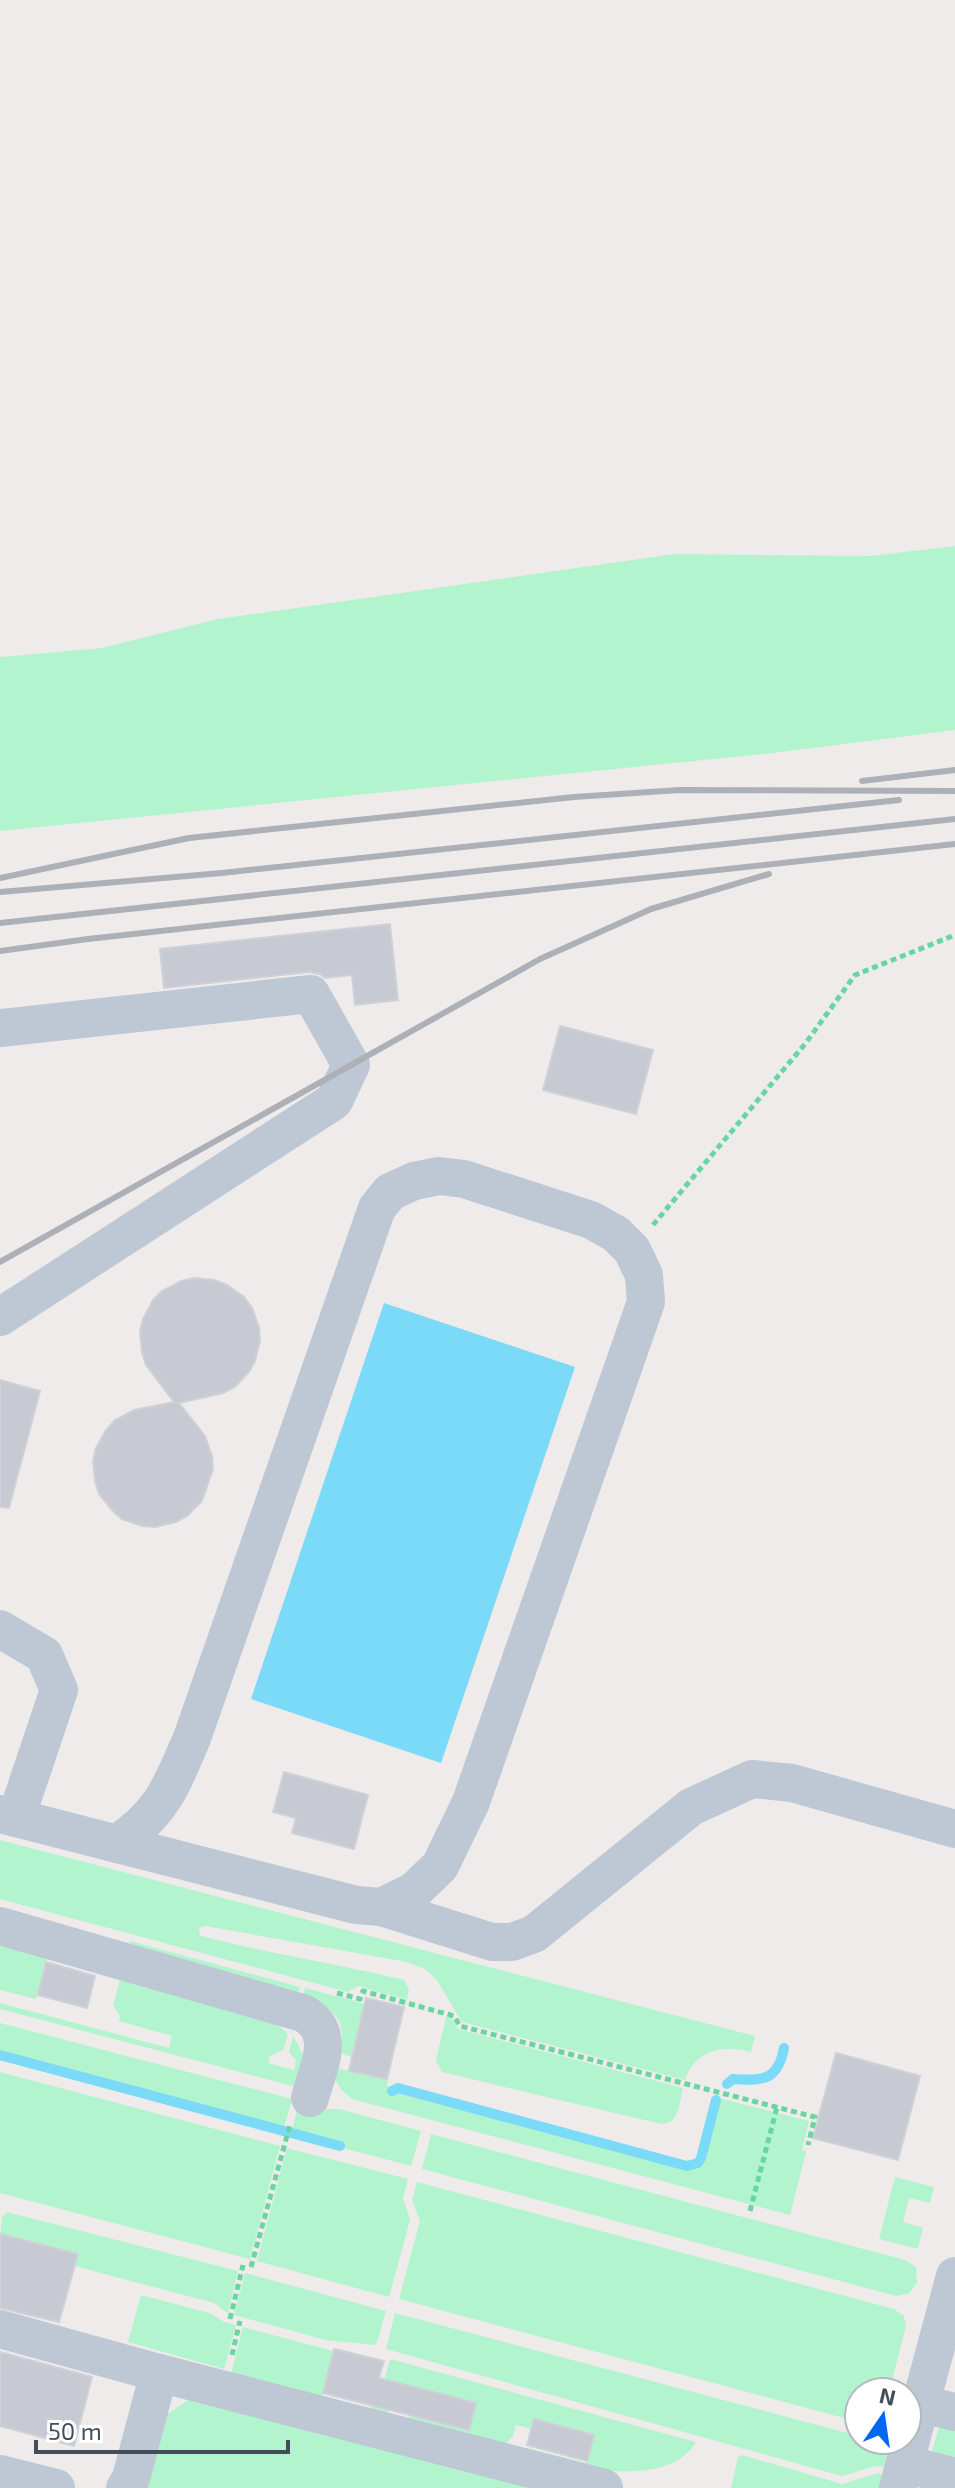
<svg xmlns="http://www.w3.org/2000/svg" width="955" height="2488" viewBox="0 0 955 2488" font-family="'Exo 2',sans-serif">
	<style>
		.green { fill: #b2f4cd }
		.water { fill: #7adaf7 }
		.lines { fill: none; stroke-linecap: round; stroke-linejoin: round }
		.stream { stroke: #7adaf7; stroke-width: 10 }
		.building { fill: #c7cad3; stroke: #cfd1d9; stroke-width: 2 }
		.path { stroke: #67d6a1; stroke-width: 5; stroke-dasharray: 6 4; stroke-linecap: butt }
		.minor { stroke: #bdc8d4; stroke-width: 38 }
		.rail { stroke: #adb1b7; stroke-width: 6 }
	</style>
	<rect width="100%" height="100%" fill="#efebeb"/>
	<g class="green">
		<path d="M955,546V730L773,753L0,831V657L102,648L218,619L675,554L871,556Z"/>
		<path d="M0,1840L755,2036L751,2052C723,2044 695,2050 685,2080L462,2022L436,1979L425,1969L407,1962L205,1926L199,1928L200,1935L205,1937C271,1954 338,1964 404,1980L409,1989L407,2000L358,1986L348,1992L0,1899Z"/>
		<path d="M0,1938L49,1951L36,1999L0,1990Z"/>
		<path d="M130,1941L300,1987L297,1999L127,1953Z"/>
		<path d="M122,1972L262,2010L288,2034L283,2050L270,2056L268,2063L294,2070L296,2061L289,2052L293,2037C304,2051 310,2073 293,2086L0,2009V2003L169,2048L172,2036L119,2021L120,2016L113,2005Z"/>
		<path d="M305,1988L365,2004L352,2057L340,2053C348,2019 334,2008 302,2000Z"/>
		<path d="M446,2017L452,2019L458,2029L683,2088C679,2103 680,2124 661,2124L442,2072L436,2060Z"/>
		<path d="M0,2023L292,2099L283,2132L0,2057Z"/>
		<path d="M336,2068L387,2079V2086L689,2168L698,2165L703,2160L719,2098L809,2121L802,2150L806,2152L790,2215L352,2099C340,2089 333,2083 336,2068Z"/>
		<path d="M0,2072L280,2146L250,2259L0,2193Z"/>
		<path d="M299,2102L325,2109H339L421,2131L411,2166L291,2134Z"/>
		<path d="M431,2134L905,2260L916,2267L917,2283L908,2294L896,2296L422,2169Z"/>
		<path d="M287,2148L408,2179L403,2198L410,2220L389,2297L257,2261Z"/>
		<path d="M895,2177L934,2187L930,2203L909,2198L903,2222L923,2228L918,2249L879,2239Z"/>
		<path d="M417,2182L894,2309L904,2316L906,2326L889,2392H859V2422L399,2299L420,2221L412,2200Z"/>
		<path d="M7,2212L238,2271L228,2313L214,2303L74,2266L0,2238L2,2217Z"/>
		<path d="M245,2273L386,2311L377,2342L374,2345L326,2340L234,2315Z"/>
		<path d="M141,2295L210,2313L224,2322L236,2325L224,2369L128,2342Z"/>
		<path d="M395,2313L859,2436V2440L877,2441L887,2449L885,2467L876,2466L842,2476L386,2349Z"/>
		<path d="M243,2327L333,2351L322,2396L371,2409L375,2395L380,2396L390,2359L696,2442C669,2488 580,2471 526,2451L527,2448L586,2463L593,2435L535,2419L532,2429L516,2425L513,2436L502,2447L409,2421V2416L469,2430L475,2404L393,2406L383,2416L229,2381Z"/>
		<path d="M190,2399L565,2488H143L166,2415Z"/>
		<path d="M955,2424V2462L931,2455L939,2427Z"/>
		<path d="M742,2455L842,2484L878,2473L887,2476L881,2488H731L738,2457Z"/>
	</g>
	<path class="water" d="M384,1303L575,1367L441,1763L251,1699Z"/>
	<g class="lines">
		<g class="stream">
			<path d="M0,2055L340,2146"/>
			<path d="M727,2084L733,2079C762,2081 778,2081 784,2048"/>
			<path d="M392,2091L398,2088L687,2166L698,2163L701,2158L716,2100"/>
		</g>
	</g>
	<g class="building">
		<path d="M390,924L398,1000L355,1005L352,975L325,978L320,974L309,972L164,988L160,949Z"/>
		<path d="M560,1026L653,1050L636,1114L543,1090Z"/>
		<path d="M194,1278L214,1280L227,1285L244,1297L252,1308L259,1327L260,1341L255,1361L249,1372L235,1387L223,1393L179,1403L205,1436L212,1456L213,1469L202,1501L187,1516L176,1522L155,1527L142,1526L122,1519L112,1510L99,1494L95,1481L93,1461L96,1448L106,1430L115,1420L134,1410L174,1402L146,1365L142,1352L140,1332L143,1319L153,1300L162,1291L181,1281Z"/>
		<path d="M0,1380L40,1391L9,1508L0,1507Z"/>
		<path d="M284,1772L368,1795L354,1849L292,1833L296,1818L273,1812Z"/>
		<path d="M46,1962L95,1976L87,2008L38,1995Z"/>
		<path d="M366,1998L404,2007L387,2079L349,2071Z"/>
		<path d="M836,2053L920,2076L898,2160L813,2138Z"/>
		<path d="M0,2234L78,2254L59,2322L0,2308Z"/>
		<path d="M334,2349L384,2361L379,2378L476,2403L469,2430L323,2393Z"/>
		<path d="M0,2352L92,2377L74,2446L0,2426Z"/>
		<path d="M534,2419L594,2435L587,2461L527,2445Z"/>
	</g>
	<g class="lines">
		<g class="path">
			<path d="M653,1225L805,1044L855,975L955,935"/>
			<path d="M337,1993L360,1999L363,1991L454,2016L460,2026L815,2117L808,2145"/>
			<path d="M750,2211L777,2107"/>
			<path d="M251,2267L290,2125"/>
			<path d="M230,2319L243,2265"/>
			<path d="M232,2355L240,2321"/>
		</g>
		<g class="minor">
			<path d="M0,1028L311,994L351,1065L334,1101L0,1317"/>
			<path d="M0,1629L44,1655L59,1690L16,1818L0,1814"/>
			<path d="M16,1818L356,1905L381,1907L492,1942H512L534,1934L691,1807L752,1779L792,1783L955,1829"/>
			<path d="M117,1844C163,1811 170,1789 192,1738L377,1208L390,1192L414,1181L439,1176L464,1179L591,1220L616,1234L632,1250L644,1275L646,1302L471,1802L440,1866L414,1891L381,1907"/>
			<path d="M0,1926L303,2013C338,2033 318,2067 310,2098"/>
			<path d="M0,2329L159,2373"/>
			<path d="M921,2404L955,2412"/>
			<path d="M905,2464L955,2477"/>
			<path d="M0,2474L56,2488"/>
			<path d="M125,2488L131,2478L159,2373L604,2488"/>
			<path d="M898,2488L955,2276"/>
		</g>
		<g class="rail">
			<path d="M862,781L955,770"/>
			<path d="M0,878L189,838L574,797L680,790L955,791"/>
			<path d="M0,892L222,873L899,800"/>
			<path d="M0,923L955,819"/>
			<path d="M0,951L88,939L955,844"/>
			<path d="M0,1262L540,959L651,909L769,874"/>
		</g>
	</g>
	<g transform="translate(883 2416) rotate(13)"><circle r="38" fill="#ffffff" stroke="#b3b9bd" stroke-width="2"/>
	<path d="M0-6L14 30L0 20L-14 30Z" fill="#0267f2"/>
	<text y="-12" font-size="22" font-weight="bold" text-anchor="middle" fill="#424f5b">N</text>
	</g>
	<path d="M36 2440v12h252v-12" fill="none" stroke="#424f5b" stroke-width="4"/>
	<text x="48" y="2440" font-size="24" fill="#424f5b" stroke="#ffffff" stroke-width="6" paint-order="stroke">50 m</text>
</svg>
